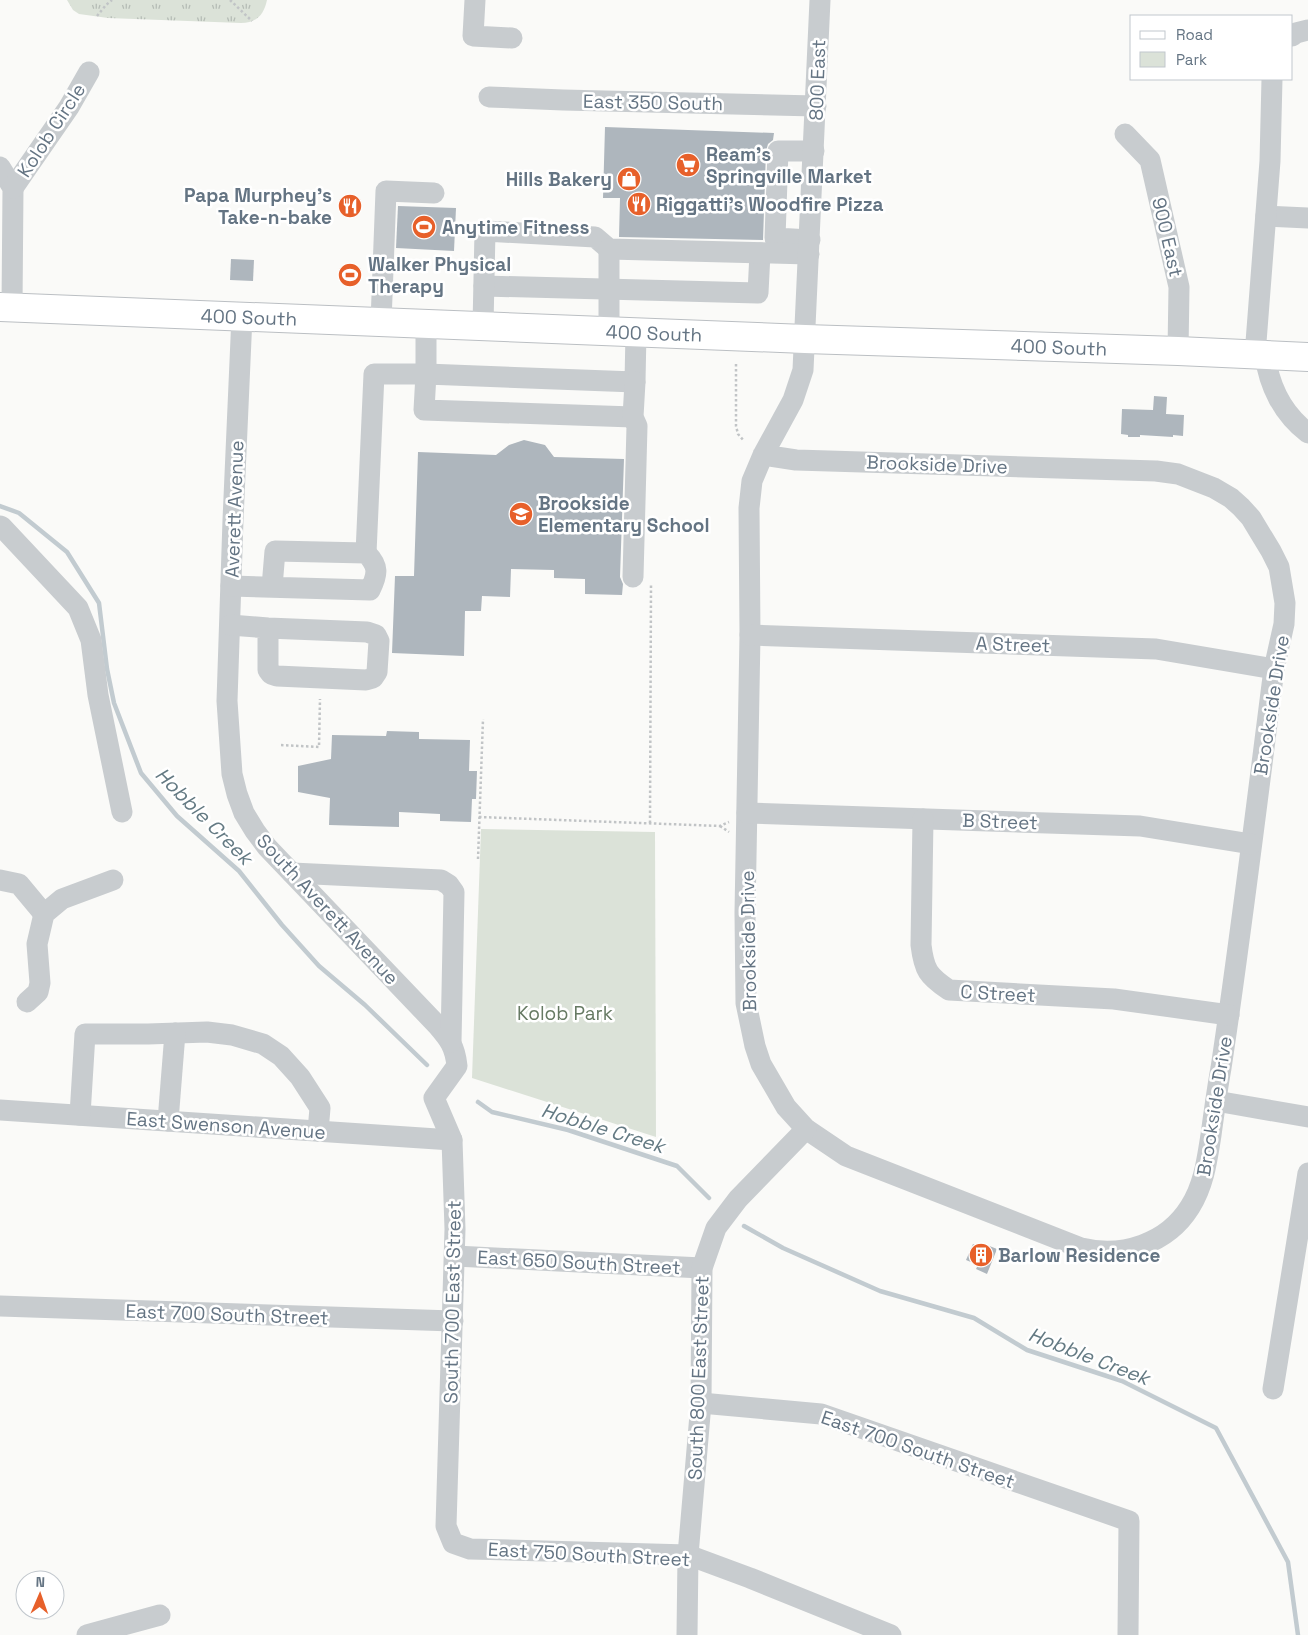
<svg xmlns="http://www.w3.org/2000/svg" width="1308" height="1635" viewBox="0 0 1308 1635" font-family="'Space Grotesk',sans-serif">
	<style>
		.grass { fill: url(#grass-tufts) }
		.green { fill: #dbe2d8 }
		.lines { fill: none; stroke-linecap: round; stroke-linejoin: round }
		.stream { stroke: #c2cbd0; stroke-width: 4.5 }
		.building { fill: #aeb6bd }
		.major-casing { stroke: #bbbfc3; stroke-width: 30 }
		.path { stroke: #c1c4c6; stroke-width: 2.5; stroke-dasharray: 2.5 2.5; stroke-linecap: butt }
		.minor { stroke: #c8cccf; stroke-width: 21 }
		.major { stroke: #fff; stroke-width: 28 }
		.labels { text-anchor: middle; stroke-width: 5; stroke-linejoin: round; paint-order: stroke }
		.street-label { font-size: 19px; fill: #647483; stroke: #fff }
		.poi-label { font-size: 19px; font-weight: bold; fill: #647483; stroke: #fff; text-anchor: start }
		.park-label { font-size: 19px; fill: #667a63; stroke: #fff }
		.water-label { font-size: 20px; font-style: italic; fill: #647a83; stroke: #fff }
	</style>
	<defs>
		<pattern id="grass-tufts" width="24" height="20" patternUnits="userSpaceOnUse" patternTransform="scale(1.25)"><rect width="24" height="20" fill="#dbe2d8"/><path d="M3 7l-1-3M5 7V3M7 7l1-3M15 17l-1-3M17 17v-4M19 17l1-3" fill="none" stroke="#b5bcb5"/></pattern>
	</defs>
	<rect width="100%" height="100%" fill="#fafaf8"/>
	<path class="grass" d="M67,0H267C264,15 256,23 241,23L108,18L79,14L73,10Z"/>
	<path class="green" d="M481,829L655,832L656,1137L472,1078Z"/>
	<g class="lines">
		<g class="stream">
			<path d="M0,506L19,513L67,552L99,603L107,669L114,703L141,773L177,816L239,871L282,925L319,966L365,1005L427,1065"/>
			<path d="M478,1102L492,1112L568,1130L677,1166L709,1198"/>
			<path d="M744,1226L783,1248L880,1291L974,1318L1027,1350L1122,1381L1216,1428L1288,1562L1298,1635"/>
		</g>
	</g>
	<g class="building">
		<path d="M605,127L774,133L773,140L768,144L766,151L763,240L619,237L620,198H603Z"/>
		<path d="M398,206L456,208L454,251L396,248Z"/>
		<path d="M231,259L254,260L253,281L230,280Z"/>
		<path d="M1154,396L1167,397L1166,414L1184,415L1183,436L1173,435V437L1140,435V437H1128V435L1121,434L1122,409L1153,410Z"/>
		<path d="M524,440L545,445L554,457L624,459L620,577L623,584L622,595L585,594V579L554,578V570L511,569L510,597L482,596L481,611H465L464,656L392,653L395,576H414L418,452L496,455L509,445Z"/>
		<path d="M387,731L419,732V739L470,740L469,771H477L476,799H472L471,822L440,821V814L399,812V827L329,825L330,798L298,792V766L331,759L332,735L386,736Z"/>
		<path d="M982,1243L997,1249L987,1274L976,1269L978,1265L966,1260L973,1244L980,1247Z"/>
	</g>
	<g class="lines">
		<g class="major-casing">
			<path id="major" d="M0,307L805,339L1178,351L1308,357"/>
		</g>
		<g class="path">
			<path d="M230,0L252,21"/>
			<path d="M97,16L106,5L112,0"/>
			<path d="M736,364V426L738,434L744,441"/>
			<path d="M281,745L319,747L320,699"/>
			<path d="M479,817L720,826L729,822"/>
			<path d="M650,823L651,585"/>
			<path d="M720,826L729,832"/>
			<path d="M478,859L483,719"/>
		</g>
		<g class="minor">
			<path d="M475,0L473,36L512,38"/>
			<path d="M1292,36L1296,33L1308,30"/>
			<path d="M489,97L563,100L816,106"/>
			<path d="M1125,134L1150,160L1179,287L1178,351"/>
			<path d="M0,167L13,188L12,307"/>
			<path d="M13,188L69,107L89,72"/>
			<path d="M1266,216L1308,218"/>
			<path d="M810,240L775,238L778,151H814"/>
			<path d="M484,286L758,293L760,253"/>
			<path d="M242,316L233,520L227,701L232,774L237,794L244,813L255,831L267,847L437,1025C449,1039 455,1046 457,1066L434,1098L452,1140L455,1229L446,1526L453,1543L470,1549L688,1555L750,1578L891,1635"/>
			<path d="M381,322L386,191L434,193"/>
			<path d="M483,326L485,231L595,237L609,249L809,254"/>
			<path d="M609,331V249"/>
			<path d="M1255,355L1270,161L1272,79"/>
			<path d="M1265,355C1269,386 1283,414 1308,433"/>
			<path d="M633,417L424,410L426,374L635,382L636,332"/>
			<path d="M763,455L796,460L1156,471L1178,474L1214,488L1231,498L1241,507L1251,518L1271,551L1279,567L1285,603L1284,624L1274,669C1257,802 1241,935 1221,1068C1217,1090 1214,1113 1211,1135C1207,1160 1204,1185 1190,1207C1167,1244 1122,1258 1081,1248L846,1156L806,1129L786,1107L761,1064L755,1046L746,1003L745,913L750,635L749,508L752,481L763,455L793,400L803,370L820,0"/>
			<path d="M0,526L2,527L78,608L91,640L98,695L122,812"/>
			<path d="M366,553L374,374H426V324"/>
			<path d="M633,577L637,426L633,417L635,382"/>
			<path d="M231,586L370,590C378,574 379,566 366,553L275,551L272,587"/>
			<path d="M230,625L268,628L367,632L376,635L379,641L377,672L373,678L366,680L277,676L271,674L268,670V628"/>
			<path d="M750,635L1156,649L1274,669"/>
			<path d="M747,813L1140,826L1251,844"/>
			<path d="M923,819L921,945C924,970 928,976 949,990L1114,999L1229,1015"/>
			<path d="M292,873L441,880L449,885L454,892L451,1042"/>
			<path d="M0,880L19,884L44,914"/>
			<path d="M27,1002L38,992L40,983L37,944L44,914L62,899L113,880"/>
			<path d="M1216,1101L1308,1117"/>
			<path d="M0,1110L452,1140"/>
			<path d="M80,1115L85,1034H148L207,1032L232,1035L263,1044L281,1056L300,1077L320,1108L318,1131"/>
			<path d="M168,1121L175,1033"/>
			<path d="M455,1256L702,1268"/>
			<path d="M0,1306L453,1321"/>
			<path d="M1273,1389L1308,1173"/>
			<path d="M701,1403L821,1414L1129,1521L1128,1635"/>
			<path d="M87,1635L160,1615"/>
			<path d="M687,1635L688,1555L701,1403L702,1268L716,1228L738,1199L806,1129"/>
		</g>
		<use href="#major" class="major"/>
	</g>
	<defs>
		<g id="supermarket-disc" transform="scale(1.25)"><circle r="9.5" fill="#e7602a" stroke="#fff"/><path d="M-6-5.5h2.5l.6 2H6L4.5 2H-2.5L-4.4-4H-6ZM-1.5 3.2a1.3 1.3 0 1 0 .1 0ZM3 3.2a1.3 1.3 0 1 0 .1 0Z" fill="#fff"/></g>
		<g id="shop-disc" transform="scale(1.25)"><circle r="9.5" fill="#e7602a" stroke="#fff"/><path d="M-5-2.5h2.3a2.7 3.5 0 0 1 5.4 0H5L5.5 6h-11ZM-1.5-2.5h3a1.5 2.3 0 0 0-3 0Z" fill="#fff"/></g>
		<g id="restaurant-disc" transform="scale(1.25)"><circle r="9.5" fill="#e7602a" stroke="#fff"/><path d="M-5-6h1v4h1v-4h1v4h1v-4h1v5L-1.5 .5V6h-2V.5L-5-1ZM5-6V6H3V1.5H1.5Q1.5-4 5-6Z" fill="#fff"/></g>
		<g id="stadium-disc" transform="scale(1.25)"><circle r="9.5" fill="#e7602a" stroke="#fff"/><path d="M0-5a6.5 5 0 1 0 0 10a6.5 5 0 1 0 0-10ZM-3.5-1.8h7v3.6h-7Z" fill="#fff"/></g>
		<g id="school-disc" transform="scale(1.25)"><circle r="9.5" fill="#e7602a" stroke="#fff"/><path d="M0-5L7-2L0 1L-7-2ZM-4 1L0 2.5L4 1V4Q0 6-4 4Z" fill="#fff"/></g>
		<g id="building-disc" transform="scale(1.25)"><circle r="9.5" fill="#e7602a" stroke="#fff"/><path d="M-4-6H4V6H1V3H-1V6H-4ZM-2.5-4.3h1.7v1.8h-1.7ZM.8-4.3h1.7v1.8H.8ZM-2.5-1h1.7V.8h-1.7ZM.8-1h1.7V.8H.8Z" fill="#fff"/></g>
	</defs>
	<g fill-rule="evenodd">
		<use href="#supermarket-disc" x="688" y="165"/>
		<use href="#shop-disc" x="629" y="179"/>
		<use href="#restaurant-disc" x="639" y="204"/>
		<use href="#restaurant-disc" x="350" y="206"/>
		<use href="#stadium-disc" x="424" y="227"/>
		<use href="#stadium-disc" x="350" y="275"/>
		<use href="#school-disc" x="521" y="514"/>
		<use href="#building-disc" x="981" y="1255"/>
	</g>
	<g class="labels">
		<g class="street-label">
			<text transform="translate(817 80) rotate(-88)" y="7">800 East</text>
			<text transform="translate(653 102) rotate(1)" y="7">East 350 South</text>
			<text transform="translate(51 130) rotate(-57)" y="7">Kolob Circle</text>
			<text transform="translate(1168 237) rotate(77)" y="7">900 East</text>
			<text transform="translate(249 317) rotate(2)" y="7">400 South</text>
			<text transform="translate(654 333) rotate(2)" y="7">400 South</text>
			<text transform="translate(1059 347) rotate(2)" y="7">400 South</text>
			<text transform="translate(937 464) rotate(2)" y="7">Brookside Drive</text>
			<text transform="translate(234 509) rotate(-88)" y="7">Averett Avenue</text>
			<text transform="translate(1013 644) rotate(2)" y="7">A Street</text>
			<text transform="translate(1271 705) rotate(-81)" y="7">Brookside Drive</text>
			<text transform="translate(1000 821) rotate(2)" y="7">B Street</text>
			<text transform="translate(328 909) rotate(47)" y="7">South Averett Avenue</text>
			<text transform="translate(748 941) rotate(-91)" y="7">Brookside Drive</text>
			<text transform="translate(998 993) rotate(3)" y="7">C Street</text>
			<text transform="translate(1214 1106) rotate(-81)" y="7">Brookside Drive</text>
			<text transform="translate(226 1125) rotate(4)" y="7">East Swenson Avenue</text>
			<text transform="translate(579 1262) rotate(3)" y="7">East 650 South Street</text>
			<text transform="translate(452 1302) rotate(-89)" y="7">South 700 East Street</text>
			<text transform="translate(227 1314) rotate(2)" y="7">East 700 South Street</text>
			<text transform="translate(698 1378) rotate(-88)" y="7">South 800 East Street</text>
			<text transform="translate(918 1449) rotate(19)" y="7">East 700 South Street</text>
			<text transform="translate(589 1554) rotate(3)" y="7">East 750 South Street</text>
		</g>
		<g class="poi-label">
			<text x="706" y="161">Ream's<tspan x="706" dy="22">Springville Market</tspan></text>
			<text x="612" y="186" text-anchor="end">Hills Bakery</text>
			<text x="332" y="202" text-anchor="end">Papa Murphey's<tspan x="332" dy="22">Take-n-bake</tspan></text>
			<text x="656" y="211">Riggatti's Woodfire Pizza</text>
			<text x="442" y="234">Anytime Fitness</text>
			<text x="368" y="271">Walker Physical<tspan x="368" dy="22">Therapy</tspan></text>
			<text x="538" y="510">Brookside<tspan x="538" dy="22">Elementary School</tspan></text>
			<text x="998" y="1262">Barlow Residence</text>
		</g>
		<g class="park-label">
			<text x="565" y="1020">Kolob Park</text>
		</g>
		<g class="water-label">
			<text transform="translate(204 816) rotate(45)" y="7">Hobble Creek</text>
			<text transform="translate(603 1128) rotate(17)" y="7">Hobble Creek</text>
			<text transform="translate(1089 1356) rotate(21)" y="7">Hobble Creek</text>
		</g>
	</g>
	<rect x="1130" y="15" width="162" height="65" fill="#ffffff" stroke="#c1c7cd"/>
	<rect x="1140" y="31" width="25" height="8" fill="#ffffff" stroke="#c1c7cd"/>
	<text x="1176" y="40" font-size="15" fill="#647483">Road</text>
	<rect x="1140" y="52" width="25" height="15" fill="#dbe2d8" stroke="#c1c7cd"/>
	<text x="1176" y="65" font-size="15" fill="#647483">Park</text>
	<g transform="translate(40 1595) rotate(2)"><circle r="24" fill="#ffffff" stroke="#c1c7cd"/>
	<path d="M0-4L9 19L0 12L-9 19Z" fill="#e7602a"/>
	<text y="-8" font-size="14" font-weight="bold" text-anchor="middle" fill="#647483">N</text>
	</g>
</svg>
